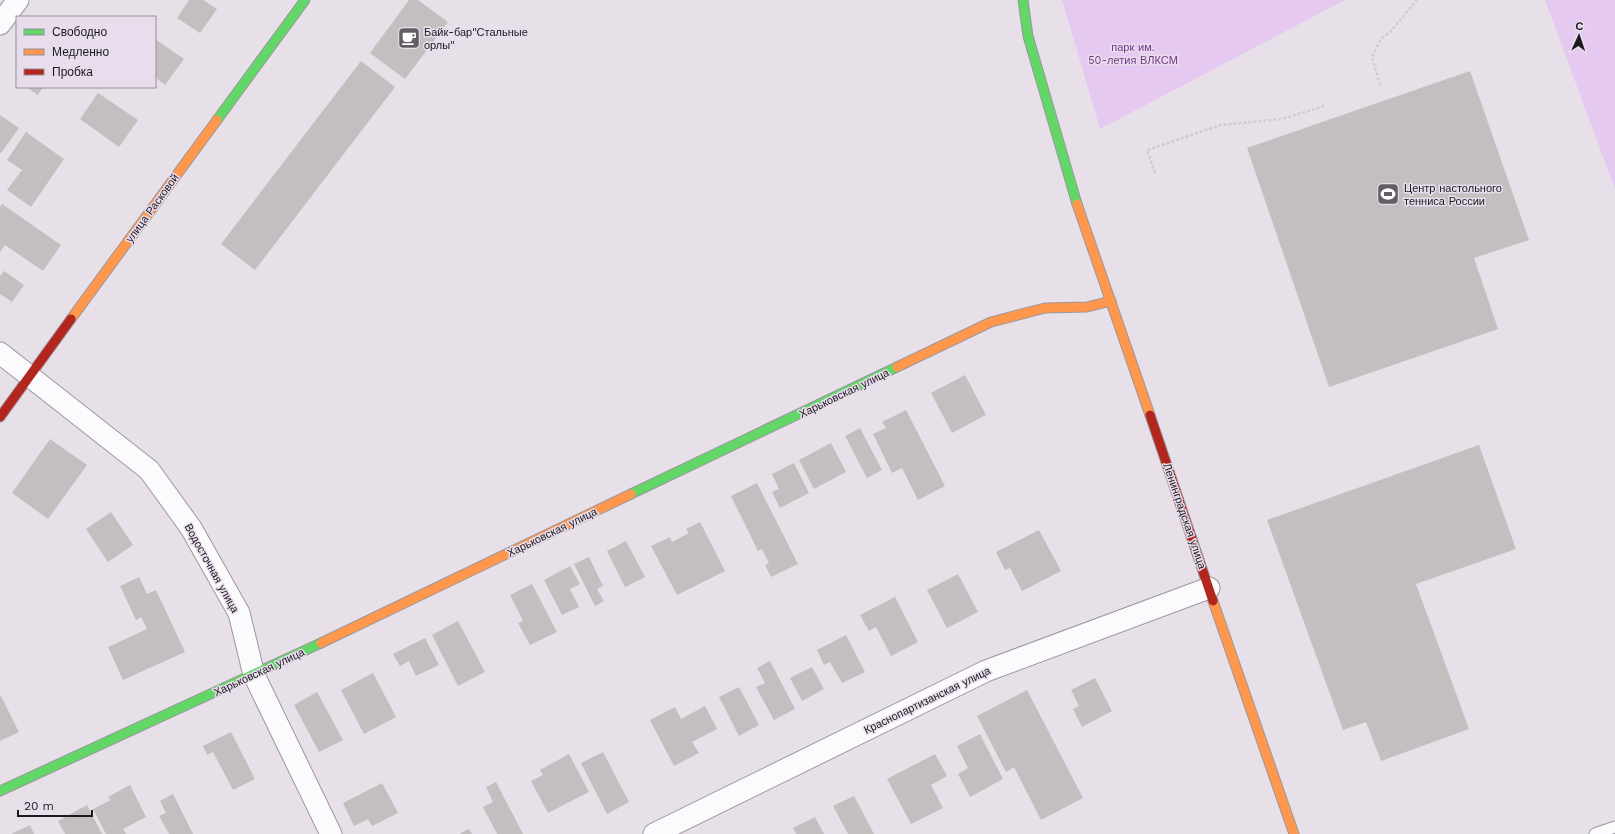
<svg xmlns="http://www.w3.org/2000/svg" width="1615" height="834" viewBox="0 0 1615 834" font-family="'Work Sans',sans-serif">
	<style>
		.green { fill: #e6c9f0 }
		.building { fill: #c5bec0 }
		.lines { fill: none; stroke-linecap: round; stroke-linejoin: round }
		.lane-casing { stroke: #9c979d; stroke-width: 13 }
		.street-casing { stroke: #9c979d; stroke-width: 23 }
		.fast-casing { stroke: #9c979d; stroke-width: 11 }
		.slow-casing { stroke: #9c979d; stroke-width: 11 }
		.jam-casing { stroke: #9c979d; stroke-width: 11 }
		.path { stroke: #cfcdd0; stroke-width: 2.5; stroke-dasharray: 3 2; stroke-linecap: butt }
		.lane { stroke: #fbfafc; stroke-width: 11 }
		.street { stroke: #fbfafc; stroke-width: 21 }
		.fast { stroke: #63d668; stroke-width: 9 }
		.slow { stroke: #ff974d; stroke-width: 9 }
		.jam { stroke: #b3261e; stroke-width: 9 }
		.labels { text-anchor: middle; stroke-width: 3; stroke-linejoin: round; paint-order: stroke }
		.poi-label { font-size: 11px; fill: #1c181e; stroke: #e8ddec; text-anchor: start }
		.park-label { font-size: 11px; fill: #723885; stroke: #e8ddec }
		.street-label { font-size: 11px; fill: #1c181e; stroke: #e8ddec }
	</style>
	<rect width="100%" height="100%" fill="#e7e0e8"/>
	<g class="green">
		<path d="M1062,0H1345L1100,129Z"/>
		<path d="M1545,0H1615V189Z"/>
	</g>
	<g class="building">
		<path d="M189,0H203L217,9L200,33L177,18Z"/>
		<path d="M409,0H418L448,22L405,79L370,53Z"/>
		<path d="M155,39L184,59L165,85L155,77Z"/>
		<path d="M361,61L395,87L255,270L221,244Z"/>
		<path d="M1470,71L1529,240L1474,258L1498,329L1329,387L1247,148Z"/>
		<path d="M26,87H43L38,95Z"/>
		<path d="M98,93L138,120L119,147L80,119Z"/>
		<path d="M0,115L19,128L1,153H0Z"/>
		<path d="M26,132L64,159L31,207L7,190L22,170L7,160Z"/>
		<path d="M2,204L61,245L43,271L5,245L0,252V207Z"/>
		<path d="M4,271L24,285L12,302L0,294V276Z"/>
		<path d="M965,375L986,415L952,433L931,393Z"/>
		<path d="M906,410L945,486L918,500L902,468L892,473L873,434L886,428L882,422Z"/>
		<path d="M860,428L882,470L867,478L845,436Z"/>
		<path d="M50,439L87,465L48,519L12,493Z"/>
		<path d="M831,443L846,472L814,489L799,460Z"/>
		<path d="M1479,445L1516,549L1416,584L1469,729L1381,761L1366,722L1343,730L1267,520Z"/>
		<path d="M794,463L809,493L780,508L772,492L779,489L772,474Z"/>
		<path d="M757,483L798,564L771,577L765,565L769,563L762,549L758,551L731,496Z"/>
		<path d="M111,512L133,545L108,562L86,529Z"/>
		<path d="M700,522L725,571L677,595L651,546L670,537L672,542L689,533L686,529Z"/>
		<path d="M1039,530L1061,571L1022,591L1010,568L1005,570L996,552Z"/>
		<path d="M626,541L645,577L625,587L607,551Z"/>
		<path d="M589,557L603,586L597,589L604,601L595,606L574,564Z"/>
		<path d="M570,566L580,584L570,589L579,607L562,615L544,580Z"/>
		<path d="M958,574L978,612L947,628L927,590Z"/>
		<path d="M139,577L147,594L156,590L185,652L123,680L108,647L147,629L141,617L136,620L120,586Z"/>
		<path d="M532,584L557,632L530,645L518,623L523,621L510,595Z"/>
		<path d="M895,597L918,642L891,656L876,627L869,631L860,615Z"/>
		<path d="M458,621L485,672L458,686L432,635Z"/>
		<path d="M846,635L865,672L842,683L830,662L824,665L817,650Z"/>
		<path d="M425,638L439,665L416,676L409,661L400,666L393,654Z"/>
		<path d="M770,661L795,709L774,720L756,687L765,683L757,668Z"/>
		<path d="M812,667L824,689L802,701L790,678Z"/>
		<path d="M373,673L396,717L364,734L341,690Z"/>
		<path d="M1095,678L1112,711L1082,727L1073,709L1079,706L1071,690Z"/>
		<path d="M739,687L759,725L739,736L719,697Z"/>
		<path d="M1027,690L1083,798L1041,820L1014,767L1006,772L977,716Z"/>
		<path d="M317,692L343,740L319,752L294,705Z"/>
		<path d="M1,696L19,732L0,741V697Z"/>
		<path d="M705,706L717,729L692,742L699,753L674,766L650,720L675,707L681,719Z"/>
		<path d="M231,732L255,779L233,790L213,752L207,755L203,746Z"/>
		<path d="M980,734L1003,779L970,797L958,774L968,768L957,746Z"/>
		<path d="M603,752L629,802L607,814L581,763Z"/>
		<path d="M569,754L589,792L548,813L531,781L543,775L540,770Z"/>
		<path d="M935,754L947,776L931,785L943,808L911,824L887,779Z"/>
		<path d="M496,782L523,834H497L483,807L493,802L486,787Z"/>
		<path d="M382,783L398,813L372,826L368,819L354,826L343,803Z"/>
		<path d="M130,785L146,817L123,829L126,834H106L93,809L111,800L108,797Z"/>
		<path d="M173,794L193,834H169L159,816L166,813L160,801Z"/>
		<path d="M854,796L872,830L874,834H848L833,806Z"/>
		<path d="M87,805L102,834H65L58,821Z"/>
		<path d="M815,817L824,834H796L793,828Z"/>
		<path d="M30,825L34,834H11Z"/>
		<path d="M469,829L472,834H459Z"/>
	</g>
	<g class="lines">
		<g class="lane-casing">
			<path id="lane" d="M1595,834L1615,827"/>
		</g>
		<g class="street-casing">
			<g id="street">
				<path d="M0,24L18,0"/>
				<path d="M0,353L149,470L191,528L239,613L254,675L331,834"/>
				<path d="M654,834L986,671L1209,588"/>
			</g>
		</g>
		<g class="fast-casing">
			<g id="fast">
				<path d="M1023,0L1028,36L1077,204"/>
				<path d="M217,120L305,0"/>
				<path d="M631,494L897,367"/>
				<path d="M0,791L321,643"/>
			</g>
		</g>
		<g class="slow-casing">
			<g id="slow">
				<path d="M1077,204L1150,415"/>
				<path d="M71,319L217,120"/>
				<path d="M897,367L991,322L1045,308L1087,307L1111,301"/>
				<path d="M1213,601L1294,834"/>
				<path d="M321,643L631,494"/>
			</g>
		</g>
		<g class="jam-casing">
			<g id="jam">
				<path d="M1150,415L1213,601"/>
				<path d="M0,417L71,319"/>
			</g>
		</g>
		<g class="path">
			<path d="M1380,85L1372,57L1381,39L1391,31L1417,0"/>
			<path d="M1155,173L1147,150L1221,125L1282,119L1324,106"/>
		</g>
		<use href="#lane" class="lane"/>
		<use href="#street" class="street"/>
		<use href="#fast" class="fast"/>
		<use href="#slow" class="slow"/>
		<use href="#jam" class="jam"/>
	</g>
	<defs>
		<g id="cafe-square" transform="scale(1.15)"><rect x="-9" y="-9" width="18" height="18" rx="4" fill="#635e65" stroke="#e8ddec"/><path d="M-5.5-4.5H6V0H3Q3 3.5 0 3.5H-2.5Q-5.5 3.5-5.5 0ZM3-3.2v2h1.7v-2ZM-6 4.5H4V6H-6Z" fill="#fff"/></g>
		<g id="stadium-square" transform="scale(1.15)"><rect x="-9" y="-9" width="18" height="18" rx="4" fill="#635e65" stroke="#e8ddec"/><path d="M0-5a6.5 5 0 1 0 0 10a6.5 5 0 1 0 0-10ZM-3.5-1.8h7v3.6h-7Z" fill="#fff"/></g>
	</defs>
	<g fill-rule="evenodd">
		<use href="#cafe-square" x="409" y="38"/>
		<use href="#stadium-square" x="1388" y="194"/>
	</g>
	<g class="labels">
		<g class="poi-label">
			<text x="424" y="36">Байк-бар"Стальные<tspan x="424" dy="13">орлы"</tspan></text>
			<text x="1404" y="192">Центр настольного<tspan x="1404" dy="13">тенниса России</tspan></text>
		</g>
		<g class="park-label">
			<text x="1133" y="51">парк им.<tspan x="1133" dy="13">50-летия ВЛКСМ</tspan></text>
		</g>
		<g class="street-label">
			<text transform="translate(152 208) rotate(-54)" y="4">улица Расковой</text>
			<text transform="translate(844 393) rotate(-26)" y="4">Харьковская улица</text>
			<text transform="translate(1185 516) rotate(71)" y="4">Ленинградская улица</text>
			<text transform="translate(552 532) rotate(-26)" y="4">Харьковская улица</text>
			<text transform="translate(212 568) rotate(61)" y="4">Водосточная улица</text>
			<text transform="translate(259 672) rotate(-25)" y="4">Харьковская улица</text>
			<text transform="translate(927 700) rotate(-26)" y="4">Краснопартизанская улица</text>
		</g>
	</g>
	<rect x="16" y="16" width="140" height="72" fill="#e8ddec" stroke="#968e9a"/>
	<rect x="24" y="29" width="20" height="6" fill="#63d668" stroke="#968e9a"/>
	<text x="52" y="36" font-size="12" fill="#1c181e">Свободно</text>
	<rect x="24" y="49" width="20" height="6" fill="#ff974d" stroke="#968e9a"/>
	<text x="52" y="56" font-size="12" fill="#1c181e">Медленно</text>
	<rect x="24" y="69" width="20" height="6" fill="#b3261e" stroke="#968e9a"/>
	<text x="52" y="76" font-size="12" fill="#1c181e">Пробка</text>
	<g transform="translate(1579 36) rotate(3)" stroke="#e8ddec" stroke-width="3" paint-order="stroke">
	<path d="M0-3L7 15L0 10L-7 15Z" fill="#1c181e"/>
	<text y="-6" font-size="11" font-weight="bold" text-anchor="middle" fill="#1c181e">С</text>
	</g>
	<path d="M18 810v6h74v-6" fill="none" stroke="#1c181e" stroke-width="2"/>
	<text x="24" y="810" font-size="12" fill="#1c181e" stroke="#e8ddec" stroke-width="3" paint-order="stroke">20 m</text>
</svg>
